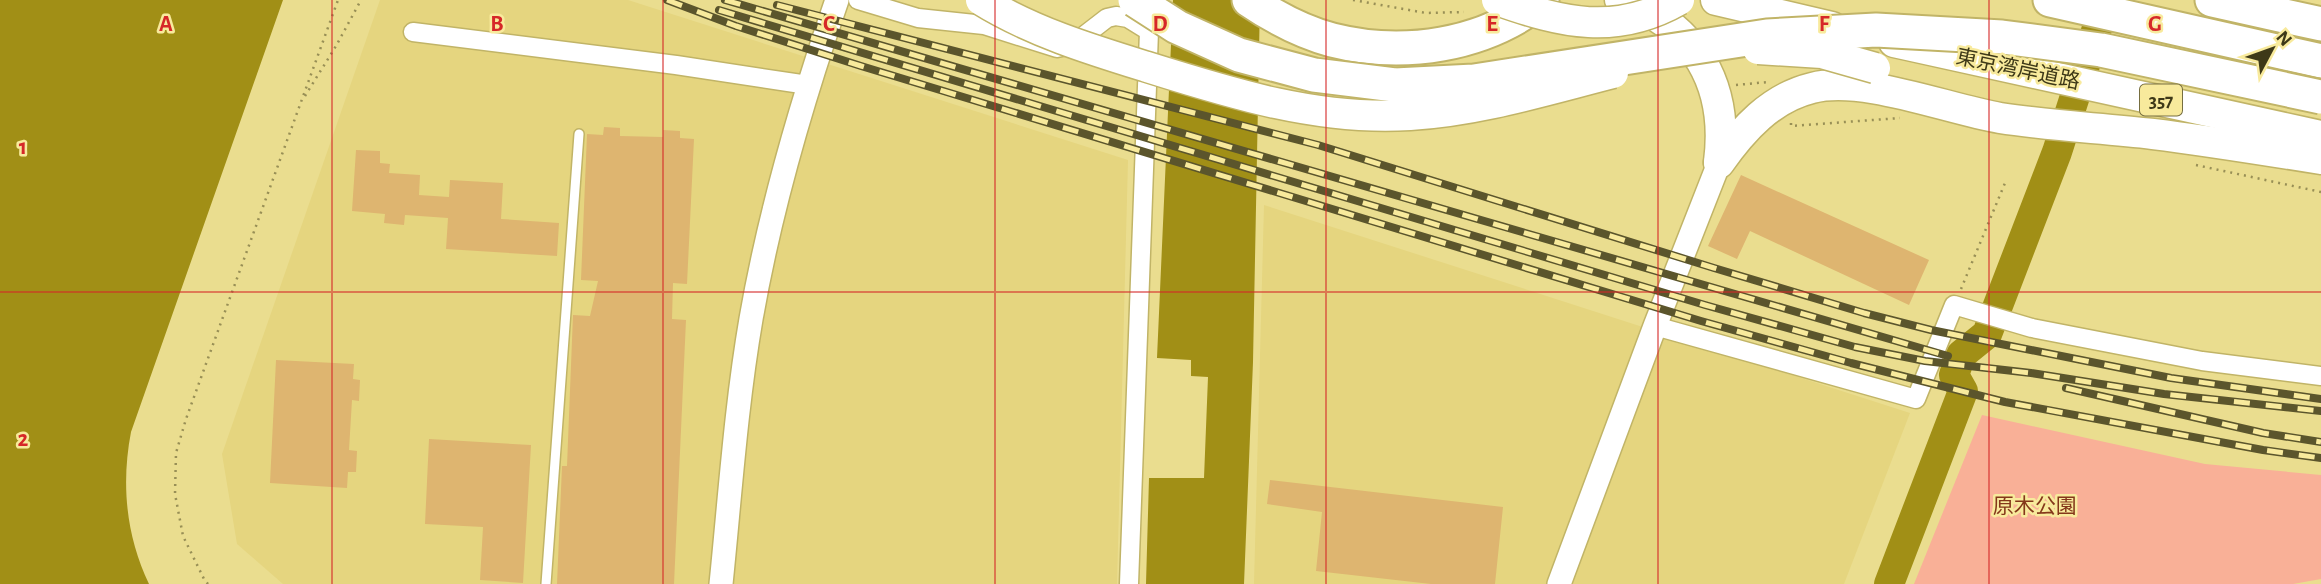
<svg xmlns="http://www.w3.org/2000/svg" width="2321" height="584" viewBox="0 0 2321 584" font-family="'Alegreya Sans','Noto Sans JP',sans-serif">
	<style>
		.built { fill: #e5d57f }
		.green { fill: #f9b097 }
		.water { fill: #a18f16 }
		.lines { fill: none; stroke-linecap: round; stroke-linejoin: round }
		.river { stroke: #a18f16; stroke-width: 30 }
		.building { fill: #deb570 }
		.service-casing { stroke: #c1b467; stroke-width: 12 }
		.minor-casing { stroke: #c1b467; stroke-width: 21 }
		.tertiary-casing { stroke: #c1b467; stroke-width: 26 }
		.trunk-casing { stroke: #c1b467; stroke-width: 33 }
		.motorway-casing { stroke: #c1b467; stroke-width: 37 }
		.path { stroke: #988f56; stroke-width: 2.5; stroke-dasharray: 2 5; stroke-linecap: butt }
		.service { stroke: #fff; stroke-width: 9 }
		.minor { stroke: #fff; stroke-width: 18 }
		.tertiary { stroke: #fff; stroke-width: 23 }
		.trunk { stroke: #fff; stroke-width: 30 }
		.motorway { stroke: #fff; stroke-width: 33 }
		.rail-casing { stroke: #5b552c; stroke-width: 8 }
		.rail { stroke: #f8ea9c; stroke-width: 5; stroke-dasharray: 16; stroke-linecap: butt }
		.trunk-bridge-casing { stroke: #c1b467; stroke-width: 33; stroke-linecap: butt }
		.motorway-bridge-casing { stroke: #c1b467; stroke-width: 37; stroke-linecap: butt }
		.trunk-bridge { stroke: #fff; stroke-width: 30 }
		.motorway-bridge { stroke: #fff; stroke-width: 33 }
		.grid { fill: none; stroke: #d62828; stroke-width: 2; stroke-opacity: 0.55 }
		.labels { text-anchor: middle; stroke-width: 5; stroke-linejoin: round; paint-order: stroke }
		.shield { fill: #f8ea9c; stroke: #766e40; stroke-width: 2 }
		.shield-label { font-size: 19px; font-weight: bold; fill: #3e3918 }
		.street-label { font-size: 21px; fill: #3e3918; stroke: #f8ea9c }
		.park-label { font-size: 21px; fill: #84371a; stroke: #f8ea9c }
		.grid-label { font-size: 23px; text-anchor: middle; font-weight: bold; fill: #d62828; stroke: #f8ea9c; stroke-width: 5; stroke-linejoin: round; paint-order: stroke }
	</style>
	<rect width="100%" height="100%" fill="#eadd8f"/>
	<g class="built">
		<path d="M380,0H628L1128,160L1117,584H283L237,544L222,454Z"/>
		<path d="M1264,205L1910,413L1844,584H1254Z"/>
	</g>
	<path class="green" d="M1982,415L2205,464L2321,475V579L2293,584H1914Z"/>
	<g class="water">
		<path d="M0,0H283L131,432C121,484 126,536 149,584H0Z"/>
		<path d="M1173,0H1260L1253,362L1244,584H1146L1149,478H1204L1208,377L1191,376V360L1157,358Z"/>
	</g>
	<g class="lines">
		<path class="river" d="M1889,584L1963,391L1954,375L1961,355L1987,334L2057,152L2096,31L2109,0"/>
	</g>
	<g class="building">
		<path d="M604,127L620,128V136L663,137V130L680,131V138L694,139L687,284L673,283L672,319L686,320L674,584H557L562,466H567L573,315L590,316L598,281L581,280L587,134L603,135Z"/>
		<path d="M356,150L380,151V163L390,164L389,173L420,175L419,195L449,197L450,180L503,183L501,219L559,223L557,256L446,249L448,218L405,215L404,225L384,223L385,214L352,211Z"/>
		<path d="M1741,175L1929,260L1909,305L1750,231L1737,259L1708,246Z"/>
		<path d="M276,360L354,364L353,379L360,380L359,401L352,400L349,450L357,451L356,472H348L347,488L270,483Z"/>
		<path d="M429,439L531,445L523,583L480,580L483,527L425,524Z"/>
		<path d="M1270,480L1503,507L1495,584H1431L1316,571L1322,512L1267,504Z"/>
	</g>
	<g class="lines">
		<g class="service-casing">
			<path id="service" d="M546,584L579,134"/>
		</g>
		<g class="minor-casing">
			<g id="minor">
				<path d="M858,0L918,18L984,25L1057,48L1072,45L1107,18L1116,16L1128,18L1149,31L1129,584"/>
				<path d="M413,32L676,65L808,85"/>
				<path d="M1655,326L1916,399L1954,305L2032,328L2202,361L2321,376"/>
			</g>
		</g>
		<g class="tertiary-casing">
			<g id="tertiary">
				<path d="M721,584C730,496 736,406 751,319C770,210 801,104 837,0"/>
				<path d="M1559,584L1655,326L1719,163"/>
			</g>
		</g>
		<g class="trunk-casing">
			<g id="trunk">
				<path d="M1620,0C1695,24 1729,85 1719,162"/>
				<path d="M1716,0L1832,27"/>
				<path d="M1894,42L2321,136"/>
				<path d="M1719,163C1743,129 1771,98 1812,88C1863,75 1947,109 2000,118C2051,126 2102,128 2153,134C2209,141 2265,150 2321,159"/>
			</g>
		</g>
		<g class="motorway-casing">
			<g id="motorway">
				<path d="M1249,0C1274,17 1302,32 1332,40C1403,58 1484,46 1542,0"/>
				<path d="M2050,0L2321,61"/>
				<path d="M2212,0L2321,24"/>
			</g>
		</g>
		<g class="path">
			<path d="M1353,0L1426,13L1464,12"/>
			<path d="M1736,85L1768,82"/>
			<path d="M305,96L336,46L361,0"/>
			<path d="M1791,123V126L1900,118"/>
			<path d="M2196,165L2321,192"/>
			<path d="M1961,289L2005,183"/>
			<path d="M208,584L204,579L183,536L175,494L176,453L186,419L338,0"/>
		</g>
		<use href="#service" class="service"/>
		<use href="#minor" class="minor"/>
		<use href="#tertiary" class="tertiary"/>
		<use href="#trunk" class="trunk"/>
		<use href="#motorway" class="motorway"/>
		<g class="rail-casing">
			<g id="rail">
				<path d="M667,0L736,26L861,66L1701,321L1851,363L2005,402L2263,450L2321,458"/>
				<path d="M725,0L1948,356"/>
				<path d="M777,5L1318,145L1714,268L1864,313L1931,330L2171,378L2321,399"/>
				<path d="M719,10L1705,305L1855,347L1925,361L2031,373L2164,394L2321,411"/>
				<path d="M2066,388L2263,433L2321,442"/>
			</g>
		</g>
		<use href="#rail" class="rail"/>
		<g class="trunk-bridge-casing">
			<g id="trunk-bridge">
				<path d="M981,0C1031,31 1089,49 1144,66C1230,93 1318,121 1410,115C1479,111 1546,90 1613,73"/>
				<path d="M1497,0C1562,23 1616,36 1679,0"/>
				<path d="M1758,49L1822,53L1875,68"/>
			</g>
		</g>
		<g class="motorway-bridge-casing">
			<path id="motorway-bridge" d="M1135,0L1177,27L1239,55L1314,75L1395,85L1474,81L1767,36L1876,30L2002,37L2101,50L2321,97"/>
		</g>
		<use href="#trunk-bridge" class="trunk-bridge"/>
		<use href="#motorway-bridge" class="motorway-bridge"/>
	</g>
	<path class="grid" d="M332,0V584M663,0V584M995,0V584M1326,0V584M1658,0V584M1989,0V584M0,292H2321"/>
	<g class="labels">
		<rect class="shield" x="2140" y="84.5" width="42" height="31" rx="5"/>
		<g class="shield-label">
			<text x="2161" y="107">357</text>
		</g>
		<g class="street-label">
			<text transform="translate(2018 69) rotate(12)" y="7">東京湾岸道路</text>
		</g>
		<g class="park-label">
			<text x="2035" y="513">原木公園</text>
		</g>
	</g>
	<g class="grid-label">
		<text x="166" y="31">A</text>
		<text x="497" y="31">B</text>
		<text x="829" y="31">C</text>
		<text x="1160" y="31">D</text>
		<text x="1492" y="31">E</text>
		<text x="1824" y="31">F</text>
		<text x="2155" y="31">G</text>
		<text x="23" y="154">1</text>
		<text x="23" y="446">2</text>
	</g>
	<g transform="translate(2272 49) rotate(49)" stroke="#f8ea9c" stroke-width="5" paint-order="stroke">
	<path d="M0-5L12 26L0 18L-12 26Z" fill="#3e3918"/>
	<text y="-10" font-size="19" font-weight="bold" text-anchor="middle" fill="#3e3918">N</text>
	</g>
</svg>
